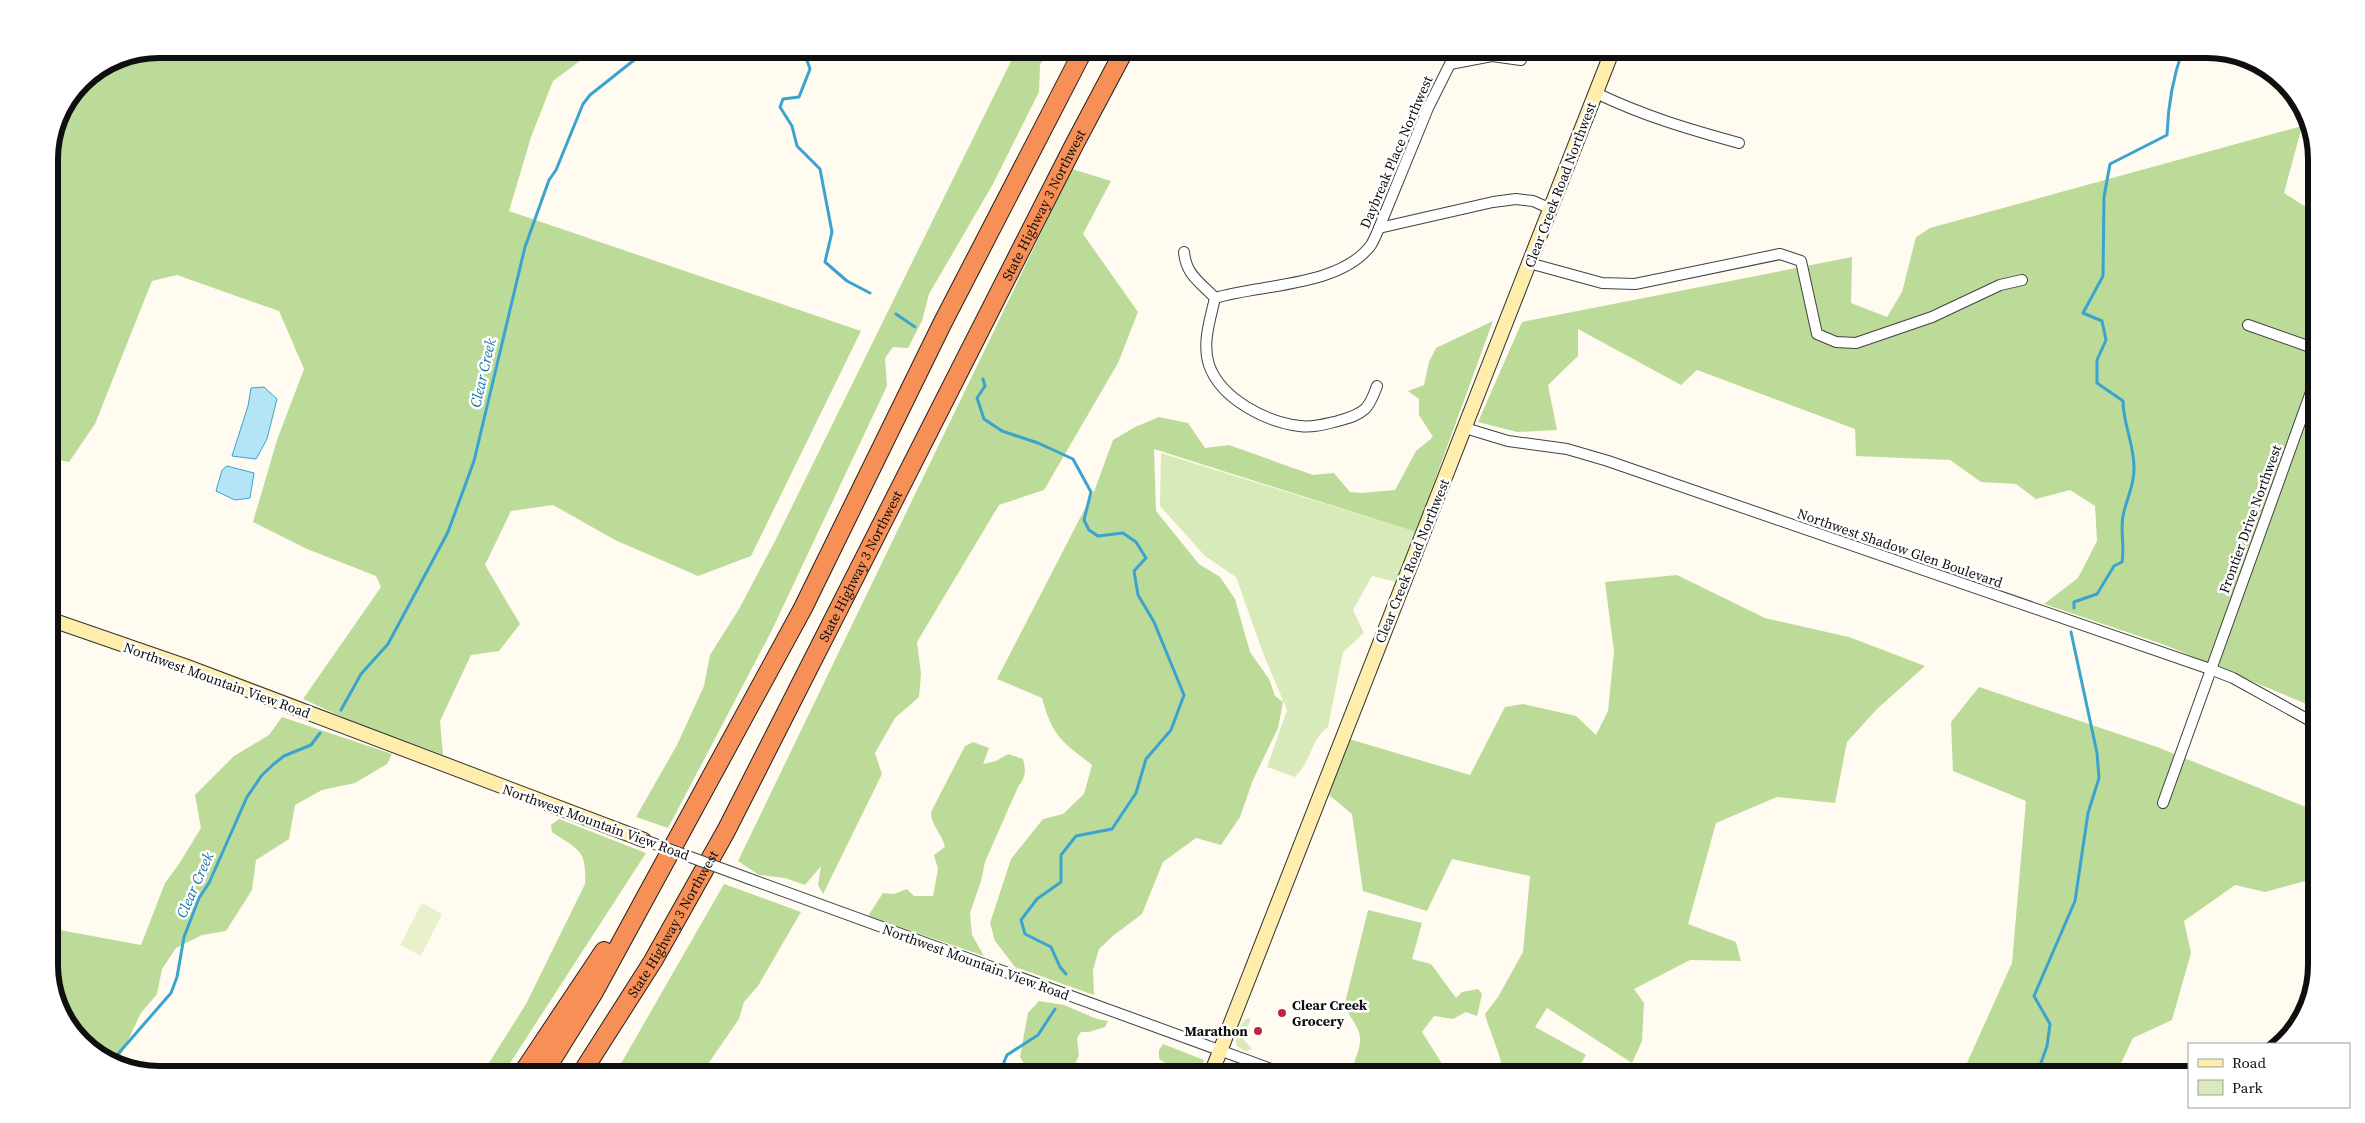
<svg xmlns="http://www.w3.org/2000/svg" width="2365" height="1123" viewBox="0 0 2365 1123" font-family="'Source Serif 4',serif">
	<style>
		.green { fill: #d8eab9 }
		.forest { fill: #bddb98 }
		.pitch { fill: #e8f1cb }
		.water { fill: #b4e5f7; stroke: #3aa3cf }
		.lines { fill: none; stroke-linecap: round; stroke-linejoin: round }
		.stream { stroke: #3aa3cf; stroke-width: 3 }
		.street-casing { stroke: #424242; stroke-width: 12 }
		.secondary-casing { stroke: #313131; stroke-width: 16 }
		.highway-casing { stroke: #202020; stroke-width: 20 }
		.street { stroke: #fff; stroke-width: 10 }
		.secondary { stroke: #ffedac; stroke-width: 14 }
		.highway { stroke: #f69057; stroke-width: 18 }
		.street-bridge-casing { stroke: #424242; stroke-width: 12; stroke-linecap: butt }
		.street-bridge { stroke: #fff; stroke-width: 10 }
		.poi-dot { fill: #c2243b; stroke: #fff; stroke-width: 2 }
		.labels { text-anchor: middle; stroke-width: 5; stroke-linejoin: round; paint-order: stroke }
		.street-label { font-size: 14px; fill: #0f0f0f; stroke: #fff }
		.poi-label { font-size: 14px; font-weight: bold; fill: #0f0f0f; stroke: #fff; text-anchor: start }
		.water-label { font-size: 15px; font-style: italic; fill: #1574a3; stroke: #fff }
		.rim { fill: none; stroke: #0f0f0f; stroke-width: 6 }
	</style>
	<rect width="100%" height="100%" fill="#fffbf1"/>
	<g class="green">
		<path d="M1161,453L1416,532L1397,582L1372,576L1353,610L1364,633L1343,652L1328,727C1311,739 1312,760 1295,777L1267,767L1287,710L1263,653L1236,577L1205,556L1160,506Z"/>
		<path d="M1248,1018L1251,1019L1243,1039L1252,1049L1244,1051L1236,1045C1236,1035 1239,1023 1248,1018Z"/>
	</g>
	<g class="forest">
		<path d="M158,49H596L553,81L531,137L509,211L861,331L751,556L698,576L615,540L553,505L511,511L485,565L520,624L499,651L471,655L440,721L443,755L351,721L303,699L381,587L376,576L307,549L253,522L277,440L304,369L279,311L177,275L152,281L95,424L69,462L49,458V151L60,110L81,81L117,57Z"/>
		<path d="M1017,49H1049L1040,65L1039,92L993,184L929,294L922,321L908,348L893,347L885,358L887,386L771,632L668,828L636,817L677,745L704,686L710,655L739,609L775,541Z"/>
		<path d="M2302,126L2284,193L2306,207L2316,200V708L2165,645L2044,604L2078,578L2097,541L2095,506L2070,490L2036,499L2016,484L1981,482L1950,460L1856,456L1855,429L1697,370L1681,385L1578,329V356L1548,385L1557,430L1517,432L1478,422L1522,322L1852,257L1851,303L1887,317L1902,292L1916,237L1930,228Z"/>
		<path d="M1072,169L1111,181L1083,234L1138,312L1118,363L1044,490L999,505L917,642L921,674L919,697L895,718L875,753L882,774L823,894L818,885L821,866L805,885L785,878L759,875L738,861Z"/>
		<path d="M1493,321L1416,532L1154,449L1156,511L1199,564L1220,577L1235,599L1250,652L1269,679L1275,696L1283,702L1278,728L1253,780L1240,817L1221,845L1196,838L1163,862L1142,914L1114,935L1099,949L1093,970L1094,995L1015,967L995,941L990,923L1011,859L1043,819L1063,814L1084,794L1092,765C1061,741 1053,737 1042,698L997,679L1095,489L1113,440L1135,427L1159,417L1188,423L1205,448L1229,445L1313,475L1334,473L1350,492L1361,493L1395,490L1416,451L1433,437L1419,415V399L1408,391L1424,385L1429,362L1436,348Z"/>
		<path d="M1677,575L1765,618L1849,637L1925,666L1877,709L1847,742L1835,803L1777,797L1716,823L1688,924L1736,942L1741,961L1690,960L1634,989L1644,1003L1642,1041L1632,1063L1547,1008L1535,1027L1586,1055L1575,1074H1503C1501,1053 1490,1034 1485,1014L1498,997L1523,952L1530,876L1452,859L1427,911L1363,891L1352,814L1329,795L1349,739L1470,775L1505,707L1523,704L1576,716L1596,735L1608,711L1614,652L1605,582Z"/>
		<path d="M1979,687L2157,747L2316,811V878L2265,892L2235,885L2184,921L2191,953L2172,1020L2133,1038L2116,1074H1962L2012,963L2026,801L1953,771L1951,722Z"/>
		<path d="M282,717L392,754L387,764L355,783L322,790L295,805L289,839L256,860L252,890L226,931L202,935L176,948L162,969L157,994L141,1013L116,1065L71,1031L49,972V928L141,945L165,883L179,864L201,828L195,795L234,756L269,735Z"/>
		<path d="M973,742L989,748L983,764L996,761L1008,754L1023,759C1026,771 1026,777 1018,787L985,862L981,881L970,913L972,935L984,956L868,916L883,893L894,894L907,889L914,896H933L938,869L934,855L945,847C942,833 931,826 931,812L965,746Z"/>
		<path d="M559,819L646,853L503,1074H482L526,1004L585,884C587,849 578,850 552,832L551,825Z"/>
		<path d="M724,884L801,912L758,986L744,1002L739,1019L701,1074H615Z"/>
		<path d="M1368,910L1422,923L1412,959L1431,964L1456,998L1462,992L1478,989L1482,994L1477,1016L1466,1012L1453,1019L1434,1016L1422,1032L1446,1070V1074H1350C1363,1038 1366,1039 1344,1007Z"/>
		<path d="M1039,1001L1064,1005L1097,1019L1108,1021L1105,1027L1089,1032H1081L1077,1038L1079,1055L1071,1074H1030L1020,1057L1028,1013Z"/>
		<path d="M1163,1044L1204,1060L1199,1074H1171L1170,1066L1159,1059V1050Z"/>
	</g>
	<path class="pitch" d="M422,903L442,914L421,956L400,945Z"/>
	<g class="water">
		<path d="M264,387L277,399L267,439L256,459L232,456L248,406L251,388Z"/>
		<path d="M227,466L254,473L250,498L235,500L216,491L222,470Z"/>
	</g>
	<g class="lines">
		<g class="stream">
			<path d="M803,49L810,69L799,97L783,99L780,107L792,126L797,146L820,169L832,232L825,262L847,281L870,293"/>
			<path d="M896,314L915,327"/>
			<path d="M983,379L985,386L977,398L984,419L1002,431L1038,443L1073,459L1091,492L1084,520L1089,530L1098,536L1123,533L1136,542L1146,558L1134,571L1138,595L1154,622L1184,695L1171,730L1146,759L1136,793L1112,829L1076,836L1061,855V882L1037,899L1021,920L1025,934L1051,947L1060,967L1066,974"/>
			<path d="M2074,608V602L2097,594L2114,566L2122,562C2125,546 2120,531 2123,516C2126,500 2134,486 2134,470C2135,446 2123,425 2123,401L2097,383V360L2106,340L2102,321L2083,313L2103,276L2104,197L2110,164L2167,135C2168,105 2173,77 2183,49"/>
			<path d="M341,710L361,674L388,644L448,532L474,461L525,247L549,180L556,170L583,104L590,95L648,49"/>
			<path d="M111,1062L171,993L177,977L184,937L199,898L209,883L247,797L262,775L275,763L284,756L311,745L320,733"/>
			<path d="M999,1074L1007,1055L1038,1035L1055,1009"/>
			<path d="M2037,1074L2047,1046L2050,1024L2034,996L2075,901L2088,813L2099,778L2097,753L2071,632"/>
		</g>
		<g class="street-casing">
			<g id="street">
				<path d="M1596,93C1644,116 1688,129 1739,143"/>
				<path d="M1379,228L1493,202L1516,199L1533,201L1551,209"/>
				<path d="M1184,252C1186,275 1200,282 1215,298"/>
				<path d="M1529,263L1602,283L1635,284L1780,254L1801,261L1817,334L1836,342L1856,343L1932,317L2000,285L2022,280"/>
				<path d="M1215,298C1260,284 1340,287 1371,245C1374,240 1377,233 1379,228L1428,108L1450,64L1492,56L1521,60"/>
				<path d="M1215,298C1210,320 1202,343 1209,365C1221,399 1266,422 1300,426C1313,428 1325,424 1338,421C1348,418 1357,416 1365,409C1371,403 1374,394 1377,386"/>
				<path d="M2248,325L2316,349"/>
				<path d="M1465,428L1508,441L1567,449L1608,461L2210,669L2233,678L2316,724"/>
				<path d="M2163,803L2316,378"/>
				<path d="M750,879L1285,1074"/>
				<path d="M2316,927L2314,945L2316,951"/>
			</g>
		</g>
		<g class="secondary-casing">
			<g id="secondary">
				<path d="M49,619L185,666L644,840"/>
				<path d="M1211,1074L1613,49"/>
			</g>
		</g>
		<g class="highway-casing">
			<g id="highway">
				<path d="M522,1074L604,951"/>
				<path d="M543,1074L594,992L803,608L942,324L1084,49"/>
				<path id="s1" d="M581,1074L653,961L726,831L1074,145L1125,49"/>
			</g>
		</g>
		<use href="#street" class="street"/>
		<use href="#secondary" class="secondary"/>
		<use href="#highway" class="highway"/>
		<g class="street-bridge-casing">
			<path id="street-bridge" d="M644,840L750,879"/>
		</g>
		<use href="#street-bridge" class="street-bridge"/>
	</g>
	<g class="poi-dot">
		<circle cx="1282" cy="1013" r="5"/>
		<circle cx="1258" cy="1031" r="5"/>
	</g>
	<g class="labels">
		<g class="street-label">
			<text transform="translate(1396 152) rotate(-67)" y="5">Daybreak Place Northwest</text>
			<text transform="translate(1560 185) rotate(-69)" y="5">Clear Creek Road Northwest</text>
			<text dy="5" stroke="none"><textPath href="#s1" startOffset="985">State Highway 3 Northwest</textPath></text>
			<text transform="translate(2250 519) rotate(-70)" y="5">Frontier Drive Northwest</text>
			<text transform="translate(1900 548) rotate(19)" y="5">Northwest Shadow Glen Boulevard</text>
			<text transform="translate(1412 561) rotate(-68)" y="5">Clear Creek Road Northwest</text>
			<text dy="5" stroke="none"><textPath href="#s1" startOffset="580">State Highway 3 Northwest</textPath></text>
			<text transform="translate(217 680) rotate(20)" y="5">Northwest Mountain View Road</text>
			<text transform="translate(596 822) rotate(20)" y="5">Northwest Mountain View Road</text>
			<text dy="5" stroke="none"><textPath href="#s1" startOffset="176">State Highway 3 Northwest</textPath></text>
			<text transform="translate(976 962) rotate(20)" y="5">Northwest Mountain View Road</text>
		</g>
		<g class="poi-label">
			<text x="1292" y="1010">Clear Creek<tspan x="1292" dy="16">Grocery</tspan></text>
			<text x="1248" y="1036" text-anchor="end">Marathon</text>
		</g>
		<g class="water-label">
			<text transform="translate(483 373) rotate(-77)" y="5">Clear Creek</text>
			<text transform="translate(195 885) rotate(-66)" y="5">Clear Creek</text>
		</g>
	</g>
	<path d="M0 0H2365V1123H0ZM159 58H2207A101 101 0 0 1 2308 159V965A101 101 0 0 1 2207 1066H159A101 101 0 0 1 58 965V159A101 101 0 0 1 159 58Z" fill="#fff" fill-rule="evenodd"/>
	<path class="rim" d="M159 58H2207A101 101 0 0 1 2308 159V965A101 101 0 0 1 2207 1066H159A101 101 0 0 1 58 965V159A101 101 0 0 1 159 58Z"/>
	<rect x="2188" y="1043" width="162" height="65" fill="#ffffff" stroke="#9f9f9f"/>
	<rect x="2198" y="1059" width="25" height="8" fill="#ffedac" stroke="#9f9f9f"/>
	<text x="2232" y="1068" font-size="15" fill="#0f0f0f">Road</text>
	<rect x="2198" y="1080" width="25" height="15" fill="#d8eab9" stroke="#9f9f9f"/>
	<text x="2232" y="1093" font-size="15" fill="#0f0f0f">Park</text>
</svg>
